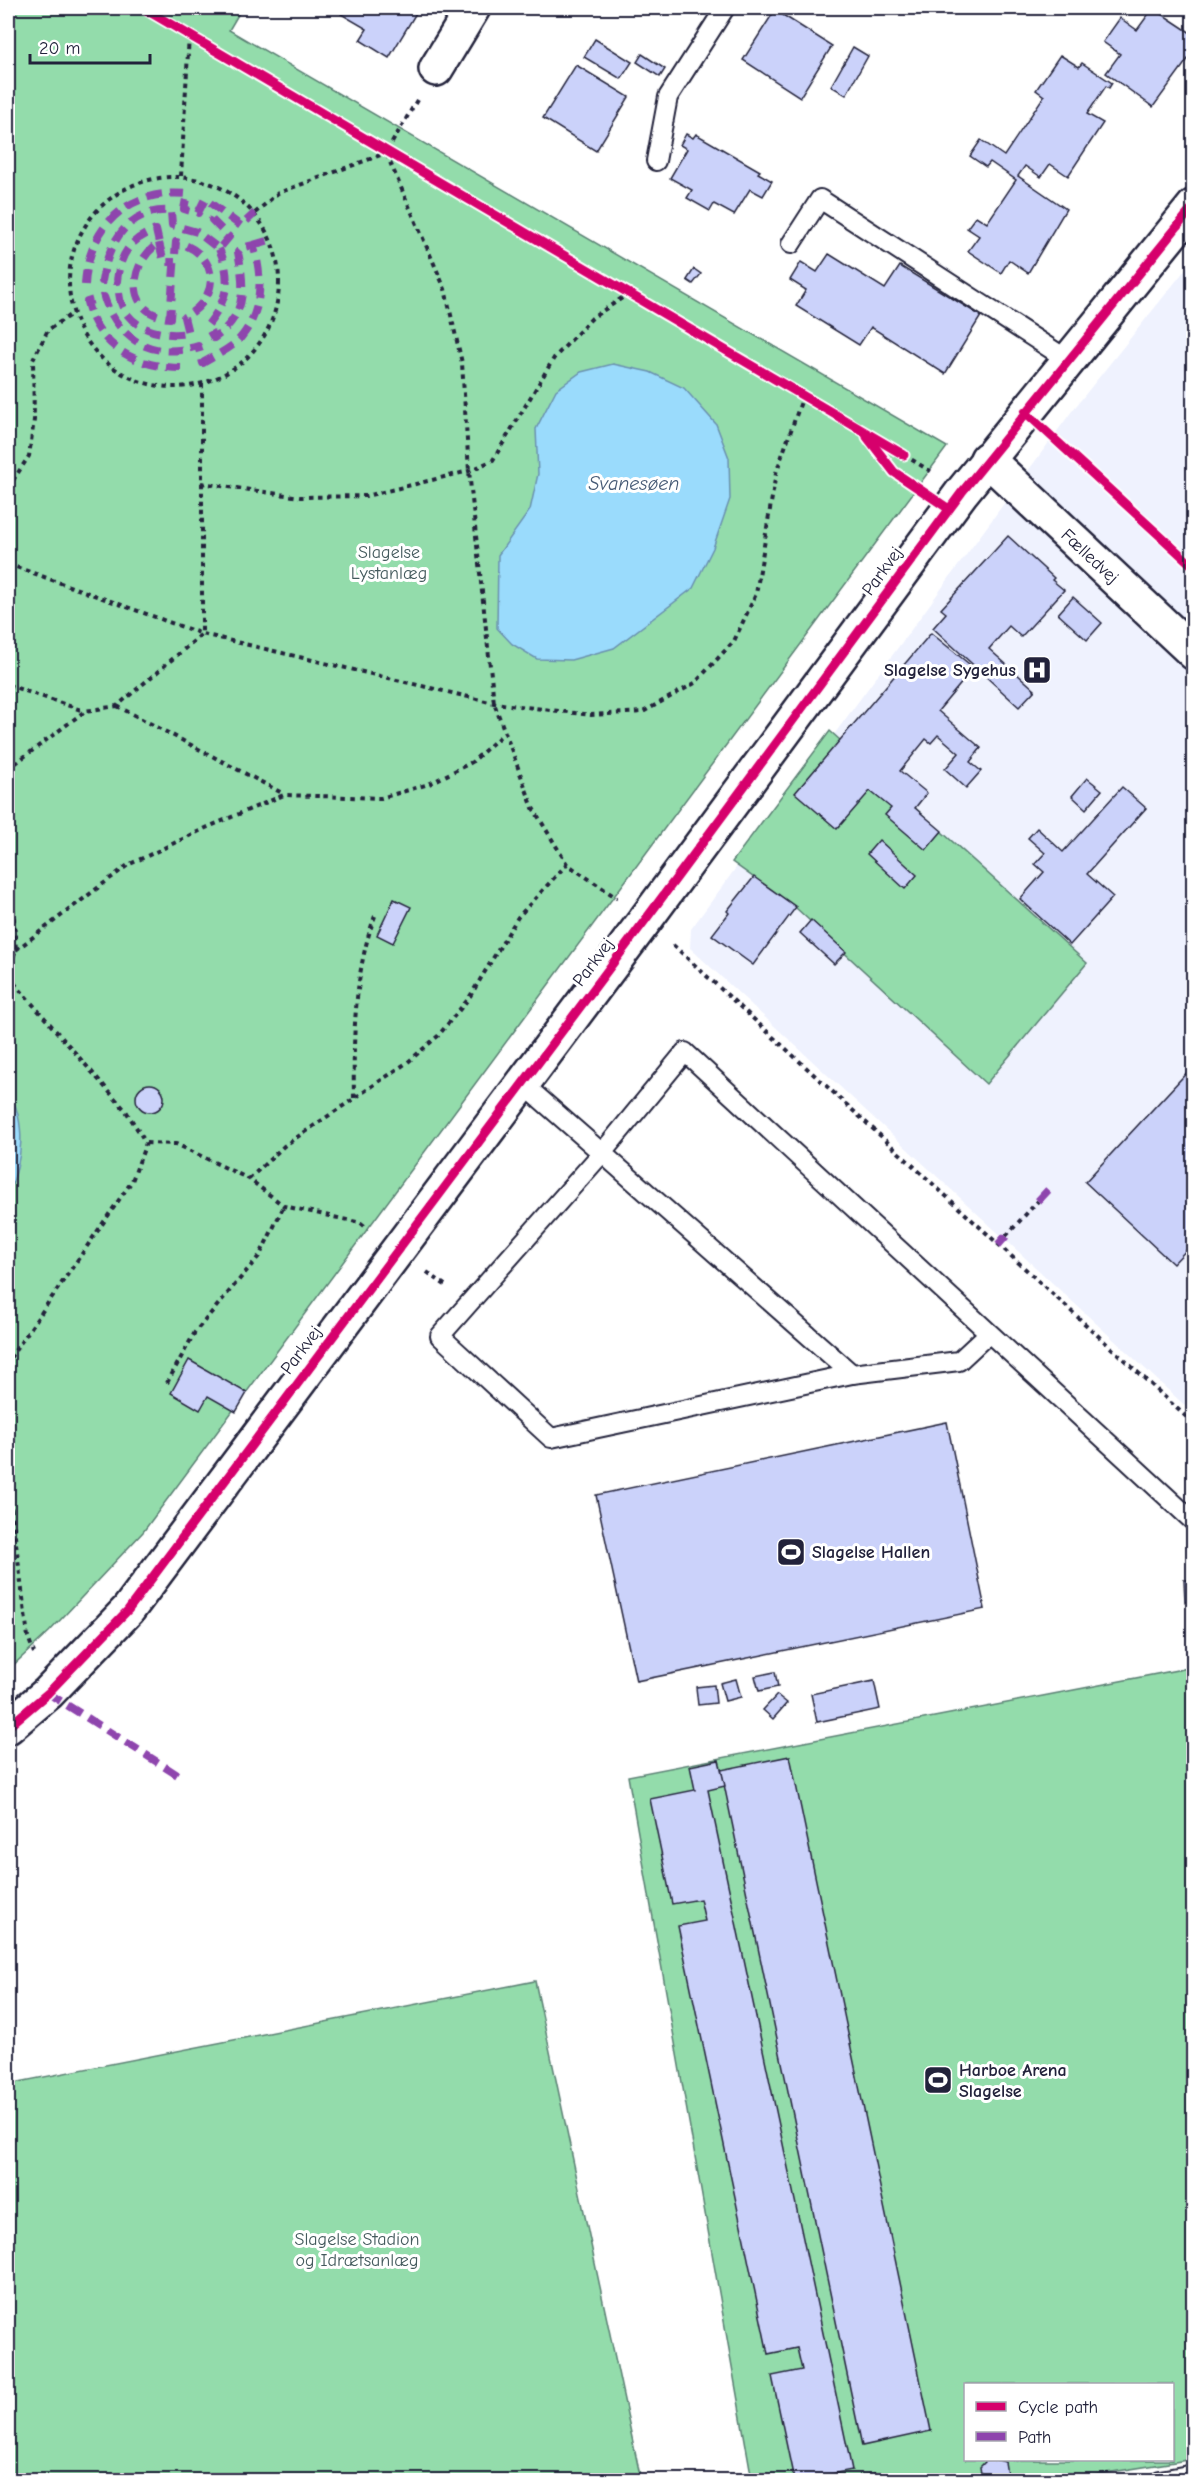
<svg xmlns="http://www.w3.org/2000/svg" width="1201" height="2488" viewBox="0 0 1201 2488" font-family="'Comic Neue',sans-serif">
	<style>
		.built { fill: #eff2fe }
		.green { fill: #93dcab; stroke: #5a7f73; stroke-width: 1.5; fill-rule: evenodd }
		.water { fill: #9adbfc; stroke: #6a91af; stroke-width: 1.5 }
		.building { fill: #cbd2fa; stroke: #22223b; stroke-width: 1.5 }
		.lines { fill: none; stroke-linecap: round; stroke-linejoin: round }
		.lane-casing { stroke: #22223b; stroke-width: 22 }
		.street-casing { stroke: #22223b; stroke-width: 38 }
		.secondary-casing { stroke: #22223b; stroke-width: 38 }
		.path { stroke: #22223b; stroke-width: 4; stroke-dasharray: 4.5 4.5; stroke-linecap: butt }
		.lane { stroke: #fff; stroke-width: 18 }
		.street { stroke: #fff; stroke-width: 33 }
		.secondary { stroke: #fff; stroke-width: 33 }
		.quiet { stroke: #8e44ad; stroke-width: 8; stroke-dasharray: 15 8; stroke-linecap: butt }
		.cycleway-casing { stroke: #fff; stroke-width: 13 }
		.cycleway { stroke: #d6006c; stroke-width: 9 }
		.labels { text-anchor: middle; stroke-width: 6; stroke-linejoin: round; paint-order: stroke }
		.park-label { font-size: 18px; fill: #445a5d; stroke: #fff }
		.street-label { font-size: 18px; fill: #22223b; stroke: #fff }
		.poi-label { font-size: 18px; font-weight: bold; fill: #22223b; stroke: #fff; text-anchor: start }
		.water-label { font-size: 20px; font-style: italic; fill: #465a75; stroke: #fff }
	</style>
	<rect width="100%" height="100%" fill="#fff"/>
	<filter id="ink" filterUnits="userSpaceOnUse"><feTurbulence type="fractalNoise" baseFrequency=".0167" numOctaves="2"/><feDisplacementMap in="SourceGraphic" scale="12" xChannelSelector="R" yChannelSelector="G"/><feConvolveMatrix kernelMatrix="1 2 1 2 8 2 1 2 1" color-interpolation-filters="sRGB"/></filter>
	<g filter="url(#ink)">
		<path class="built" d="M1193,260V1413L690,948L691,929L1072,411Z"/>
		<g class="green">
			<path d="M8,8H242L229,30L947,447L143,1532L49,1632L8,1670Z"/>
			<path d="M830,731L1087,963L986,1084L796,908L732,862Z"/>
			<path d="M1193,1667V2459L1062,2480H752L628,1776ZM966,2384H1172V2460H966Z"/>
			<path d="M535,1981L641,2480H8V2084Z"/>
		</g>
		<g class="water">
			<path d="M613,364L650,372L684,388L716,424L729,458L730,499L713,548L693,588L614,648L571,660L537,659L512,644L497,628L498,555L530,510L538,474L536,429L556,390L581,372Z"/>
			<path d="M8,1090C28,1125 22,1161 8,1196Z"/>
		</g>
		<g class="building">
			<path d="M344,8H419L389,58L360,40L367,29L341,14Z"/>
			<path d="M1153,8L1194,35V51L1153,107L1106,73L1120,54L1103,42L1120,18L1137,30Z"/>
			<path d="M775,10L832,46L800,97L743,60Z"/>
			<path d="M595,39L632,62L621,79L584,57Z"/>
			<path d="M853,47L868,56L846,95L831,86Z"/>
			<path d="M642,54L665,69L660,77L637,62Z"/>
			<path d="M1060,55L1079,67L1082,63L1112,83L1109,88L1106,86L1087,114L1103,123L1068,176L1050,164L1041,177L1025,166L1018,176L1066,209L1028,273L1009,260L1001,273L968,251L979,236L967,228L976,216L987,223L1016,180L990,162L986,167L970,156L981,140L1004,156L1044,96L1036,90Z"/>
			<path d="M576,65L629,97L596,151L543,118Z"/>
			<path d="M686,134L693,138L696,134L760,171L758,173L772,181L763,196L750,189L734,215L714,204L710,211L687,198L692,190L670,178L687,149L680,145Z"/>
			<path d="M829,254L885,289L900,266L981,316L945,374L871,327L859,345L796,306L806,290L790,280L801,262L817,272Z"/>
			<path d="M694,269L701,274L693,284L687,280Z"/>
			<path d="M1008,536L1054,578L1052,580L1064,590L1021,637L1009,626L989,649L1035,690L1019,707L933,628L946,613L941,609Z"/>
			<path d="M1073,597L1102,623L1087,640L1058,614Z"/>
			<path d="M931,633L974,668L938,711L981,748L970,762L981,771L966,788L945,769L959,753L938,735L931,743L926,739L900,771L927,793L915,808L942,831L926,850L885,815L891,808L870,791L837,829L795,793Z"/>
			<path d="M1087,778L1102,790L1086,809L1072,796Z"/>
			<path d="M1122,787L1146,808L1087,874L1113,897L1070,945L1020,899L1044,872L1035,864L1045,853L1028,838L1037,828L1063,852Z"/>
			<path d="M879,840L917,875L905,889L867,854Z"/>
			<path d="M754,877L796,907L753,965L712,935L729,913L727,911Z"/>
			<path d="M394,899L411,907L393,943L377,935Z"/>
			<path d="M811,920L846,952L834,964L800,933Z"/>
			<path d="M1194,1065V1242L1173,1264L1085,1182Z"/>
			<circle cx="150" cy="1098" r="14"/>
			<path d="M189,1360L247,1393L236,1412L208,1396L200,1410L171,1393Z"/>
			<path d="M947,1422L985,1609L636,1681L596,1495Z"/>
			<path d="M1184,1580H1194V1602H1185Z"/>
			<path d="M775,1672L778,1687L759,1691L755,1676Z"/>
			<path d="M736,1679L741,1697L725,1701L720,1683Z"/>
			<path d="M874,1681L880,1709L817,1722L811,1694Z"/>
			<path d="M714,1685L716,1703L698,1705L696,1687Z"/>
			<path d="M777,1695L787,1703L773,1719L763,1710Z"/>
			<path d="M790,1756L931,2431L862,2446L721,1770Z"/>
			<path d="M719,1760L725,1786L708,1790L852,2470L801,2480H794L772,2376L802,2370L797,2348L768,2354L678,1926L705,1921L700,1899L672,1904L650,1799L695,1790L690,1766Z"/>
			<path d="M998,2460L1005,2462L1008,2480H982L980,2467L986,2461Z"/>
			<path d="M876,2473L877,2480H851V2478Z"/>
		</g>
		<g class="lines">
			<g class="lane-casing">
				<g id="lane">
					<path d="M656,161L668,97L725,8"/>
					<path d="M791,244L820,199L1068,360"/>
					<path d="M522,1083L602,1153L440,1336L551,1438L852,1374"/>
					<path d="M989,1333L959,1361L852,1374L602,1153L685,1052L1194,1522"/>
					<path d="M1160,2480L1194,2474"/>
				</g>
			</g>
			<g class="street-casing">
				<g id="street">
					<path d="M436,69L473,8"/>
					<path d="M987,459L1194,653"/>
				</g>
			</g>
			<g class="secondary-casing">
				<path id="secondary" d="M8,1727L48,1693L128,1610L646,919L962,492L1194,206"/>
			</g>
			<g class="path">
				<path d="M417,100L386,153L445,289L462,363L469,471L494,703L533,808L567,864L617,898"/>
				<path d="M181,176L189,35"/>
				<circle cx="174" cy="282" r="105"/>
				<path d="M255,213L278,193L386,153"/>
				<path d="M904,455L932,472"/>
				<path d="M201,483L300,497L366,496L469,471L493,460L554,358L592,318L628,294"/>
				<path d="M8,488L29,456L34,420L33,360L48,330L73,313"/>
				<path d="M8,564L202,634L494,703L591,715L643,712L695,683L734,641L756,594L776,473L803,396"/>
				<path d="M8,685L84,711"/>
				<path d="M117,706L284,794"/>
				<path d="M8,769L85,711L117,706L202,634V384"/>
				<path d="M8,836L16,950L8,969"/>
				<path d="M673,945L1194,1424"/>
				<path d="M16,950L128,865L208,827L284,795L381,798L429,784L472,762L504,733"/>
				<path d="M8,976L126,1111L146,1143L132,1181L8,1361"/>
				<path d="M354,1098C353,1039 354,972 375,916"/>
				<path d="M146,1143L176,1144L249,1179L284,1206L361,1223L367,1228"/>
				<path d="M249,1179L284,1146L408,1062L438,1036L469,998L518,917L567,864"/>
				<path d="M1006,1236L1038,1201"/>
				<path d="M427,1272L445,1285"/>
				<path d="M167,1383L195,1332L260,1255L284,1206"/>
				<path d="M8,1481L28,1637L34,1653"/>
			</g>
			<use href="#lane" class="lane"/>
			<use href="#street" class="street"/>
			<use href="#secondary" class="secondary"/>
			<g class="quiet">
				<path d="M159,243L164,262H175"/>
				<path d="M253,245L270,240"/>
				<path d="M85,285C88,227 128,188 187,194L184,209L198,213L205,199L241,226L255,213"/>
				<path d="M119,293C122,327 160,338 188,333L184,317C223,297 219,253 176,242L170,318C126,315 126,265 159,243L156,230C130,239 120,254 117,281H102C108,244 127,208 171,211L172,225L197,232L219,249L229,237L212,220L219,207"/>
				<path d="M181,368C136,367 98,347 87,302L104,297C119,341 153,360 198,346L203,363C216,355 233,348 242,336C263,310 263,275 253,245L242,248L238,252C245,288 247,315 214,338L207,326C227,301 233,279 219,249"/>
				<path d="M1038,1201L1050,1188"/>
				<path d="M998,1245L1006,1236"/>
				<path d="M48,1693L184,1779"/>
			</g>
			<g class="cycleway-casing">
				<g id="cycleway">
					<path d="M143,8L904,455"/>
					<path d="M1025,412L1194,567"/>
					<path d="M867,437L894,472L949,509"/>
					<path d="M8,1727L48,1693L128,1610L646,919L962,492L1194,206"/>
				</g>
			</g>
			<use href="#cycleway" class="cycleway"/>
		</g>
	</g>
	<defs>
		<g id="hospital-square" transform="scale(1.5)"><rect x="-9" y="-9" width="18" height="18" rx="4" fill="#22223b" stroke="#fff"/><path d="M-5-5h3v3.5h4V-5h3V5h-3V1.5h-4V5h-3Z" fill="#fff"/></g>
		<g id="stadium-square" transform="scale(1.5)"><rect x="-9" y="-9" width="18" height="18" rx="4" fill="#22223b" stroke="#fff"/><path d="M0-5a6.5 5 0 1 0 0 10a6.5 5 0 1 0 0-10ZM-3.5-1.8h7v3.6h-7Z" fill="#fff"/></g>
	</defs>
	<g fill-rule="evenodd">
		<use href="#hospital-square" x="1037" y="670"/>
		<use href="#stadium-square" x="791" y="1552"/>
		<use href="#stadium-square" x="938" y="2080"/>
	</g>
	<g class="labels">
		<g class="park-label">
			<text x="389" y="558">Slagelse<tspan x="389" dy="21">Lystanlæg</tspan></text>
			<text x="357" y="2245">Slagelse Stadion<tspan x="357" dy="21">og Idrætsanlæg</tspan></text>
		</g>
		<g class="street-label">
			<text transform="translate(1090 556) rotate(43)" y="6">Fælledvej</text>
			<text transform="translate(882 571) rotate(-54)" y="6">Parkvej</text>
			<text transform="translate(593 962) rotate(-53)" y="6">Parkvej</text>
			<text transform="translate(301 1350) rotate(-53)" y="6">Parkvej</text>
		</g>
		<g class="poi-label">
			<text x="1016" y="676" text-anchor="end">Slagelse Sygehus</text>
			<text x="812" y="1558">Slagelse Hallen</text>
			<text x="959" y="2076">Harboe Arena<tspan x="959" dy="21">Slagelse</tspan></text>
		</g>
		<g class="water-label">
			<text x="634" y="490">Svanesøen</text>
		</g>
	</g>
	<rect width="1201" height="2488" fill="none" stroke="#fff" stroke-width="30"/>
	<rect x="15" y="15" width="1171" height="2458" fill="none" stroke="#22223b" stroke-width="2" filter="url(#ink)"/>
	<rect x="964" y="2383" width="210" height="78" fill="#ffffff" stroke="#a7a7b1" stroke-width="1.5"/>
	<rect x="976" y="2402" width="30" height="9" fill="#d6006c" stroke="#a7a7b1" stroke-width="1.5"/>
	<text x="1018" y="2413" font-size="18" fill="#22223b">Cycle path</text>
	<rect x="976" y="2432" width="30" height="9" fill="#8e44ad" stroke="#a7a7b1" stroke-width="1.5"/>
	<text x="1018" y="2443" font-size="18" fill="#22223b">Path</text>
	<path d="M30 54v9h120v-9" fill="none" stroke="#22223b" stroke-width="3"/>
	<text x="39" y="54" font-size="18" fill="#22223b" stroke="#ffffff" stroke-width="4.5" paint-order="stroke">20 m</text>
</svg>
